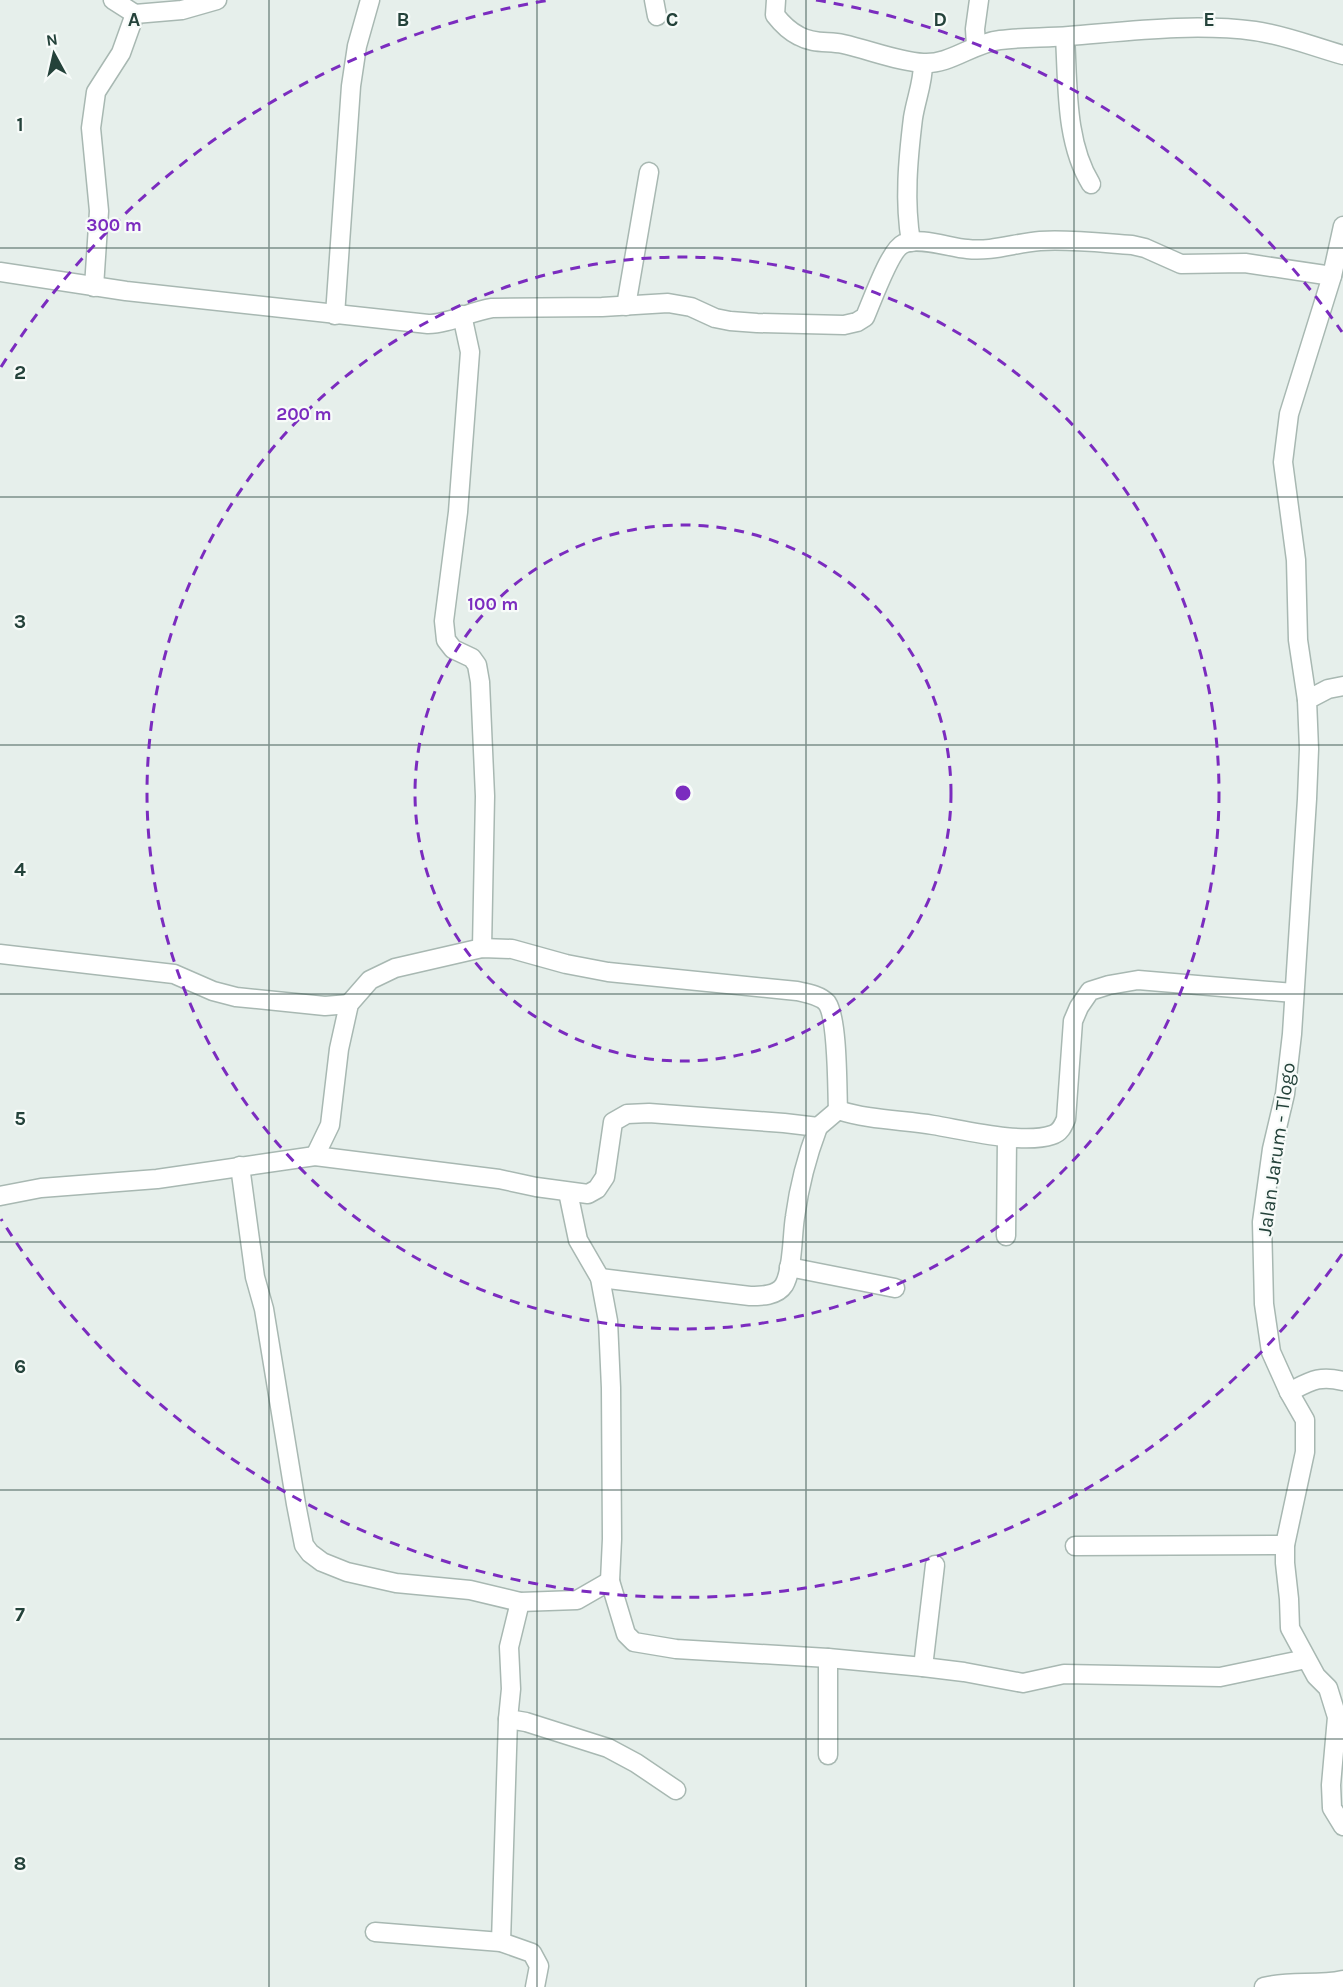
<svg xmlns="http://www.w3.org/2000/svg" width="1343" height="1987" viewBox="0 0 1343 1987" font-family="Karla,sans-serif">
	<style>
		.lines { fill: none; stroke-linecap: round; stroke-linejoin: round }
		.minor-casing { stroke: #a8b8b2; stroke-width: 21 }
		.minor { stroke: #fff; stroke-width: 18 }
		.grid { fill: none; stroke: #24423a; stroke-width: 1.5; stroke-opacity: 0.55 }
		.ring { fill: none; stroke: #7b2cbf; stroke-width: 3; stroke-dasharray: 10 8 }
		.labels { text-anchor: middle; stroke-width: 4.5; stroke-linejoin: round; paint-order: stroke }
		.street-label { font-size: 20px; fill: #24423a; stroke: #f7fbf9 }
		.grid-label { font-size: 20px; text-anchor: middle; font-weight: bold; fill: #24423a; stroke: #f7fbf9; stroke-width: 4.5; stroke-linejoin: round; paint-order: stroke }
		.centre { fill: #7b2cbf; stroke: #f7fbf9; stroke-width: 3 }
		.ring-label { font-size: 18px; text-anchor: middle; font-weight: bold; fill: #7b2cbf; stroke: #f7fbf9; stroke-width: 4.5; stroke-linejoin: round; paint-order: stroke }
	</style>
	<rect width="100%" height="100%" fill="#e6efeb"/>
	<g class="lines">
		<g class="minor-casing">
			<g id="minor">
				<path d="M113,0L135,14"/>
				<path d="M654,0L657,16"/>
				<path d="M776,0L775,15C782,24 789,31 799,36C813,44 828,41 843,44C870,50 896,61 923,63C950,65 973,43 1000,40C1023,37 1046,38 1069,36C1131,31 1193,23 1255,31C1285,35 1314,47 1343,55"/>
				<path d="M1065,37C1068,85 1065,142 1091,184"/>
				<path d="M976,45L975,29L979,0"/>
				<path d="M911,242C904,201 908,159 913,118C916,99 923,83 923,64"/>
				<path d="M0,272L126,291L428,324C449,324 471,311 492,308L602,307L668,303L691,307L715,318L730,321L757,323L844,325L857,322L865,317C872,301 890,250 903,244C918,236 951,248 967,249C992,252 1015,243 1040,241C1069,239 1103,243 1132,245L1145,248L1181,264L1245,263L1332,276"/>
				<path d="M94,287L99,211L91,128L96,92L121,53L135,14L182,10L217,0"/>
				<path d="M626,306L649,172"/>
				<path d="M335,315L351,86L357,46L370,0"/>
				<path d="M462,315L470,352L458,512L444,621L446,640L453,649L472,658L477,665L480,682L485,796L482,948"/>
				<path d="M1343,686L1328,689L1307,700L1309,749L1307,799L1292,1034L1285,1094L1272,1149L1262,1222L1264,1304L1271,1352L1289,1392L1305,1420V1452L1285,1545V1563L1289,1599L1290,1628L1316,1676L1328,1688L1337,1717L1331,1785L1332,1808L1343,1826"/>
				<path d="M1307,700L1298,640L1296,560L1283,462L1289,414L1332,276L1343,226"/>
				<path d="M0,954L174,974L213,991L236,997L325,1006L349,1004"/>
				<path d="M838,1110C869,1120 902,1120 933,1125C964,1130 1023,1145 1052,1135C1060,1133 1063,1126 1066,1119L1073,1021L1079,1007L1090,991L1109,985L1138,980L1294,993"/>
				<path d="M315,1156L330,1125L339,1049L349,1004L370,980L395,968L482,948L512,949L566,964L608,972L797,991C806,993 820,995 827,1003C838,1019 837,1088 838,1110"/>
				<path d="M240,1166L255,1277L264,1309L296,1504L304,1545L310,1553L322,1562L347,1572L396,1583L470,1590L520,1602L577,1600L610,1581L626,1634L634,1642L676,1649L828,1658L923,1667L964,1672L1023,1683L1064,1674L1220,1677L1306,1659"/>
				<path d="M568,1192L578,1240L600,1278L608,1321L611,1388L612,1539L610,1581"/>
				<path d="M0,1196L41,1188L157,1179L315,1156L499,1179L536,1187L588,1194L597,1189L605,1177L613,1122L627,1114L649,1113L784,1123L818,1127L838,1110"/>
				<path d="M1006,1236L1007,1138"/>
				<path d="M789,1267L895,1288"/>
				<path d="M600,1278L750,1296C761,1296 777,1296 784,1285C793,1270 792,1235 795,1217C799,1187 807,1156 818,1127"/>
				<path d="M1289,1392C1311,1381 1319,1375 1343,1381"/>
				<path d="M1075,1546L1285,1545"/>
				<path d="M520,1602L509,1647L511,1689L508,1719L526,1722L608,1748L636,1763L676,1790"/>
				<path d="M923,1667L935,1565"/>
				<path d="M828,1755V1658"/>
				<path d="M375,1932L501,1942L532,1953L539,1966L535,1987"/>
				<path d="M501,1942L508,1719"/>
				<path d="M1264,1987C1290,1980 1317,1986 1343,1980"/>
			</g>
		</g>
		<use href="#minor" class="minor"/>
	</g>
	<path class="grid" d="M269,0V1987M537,0V1987M806,0V1987M1074,0V1987M0,248H1343M0,497H1343M0,745H1343M0,994H1343M0,1242H1343M0,1490H1343M0,1739H1343"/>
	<g class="ring">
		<circle cx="683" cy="793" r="268"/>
		<circle cx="683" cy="793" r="536"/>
		<path d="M1342 1254A804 804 0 0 1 1 1219M1 367A804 804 0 0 1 550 0M816 0A804 804 0 0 1 1342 332"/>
	</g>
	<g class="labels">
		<g class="street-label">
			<text transform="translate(1276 1149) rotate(-82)" y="7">Jalan Jarum - Tlogo</text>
		</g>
	</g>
	<g class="grid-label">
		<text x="134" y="26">A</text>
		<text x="403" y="26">B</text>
		<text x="672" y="26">C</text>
		<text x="940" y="26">D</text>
		<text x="1209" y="26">E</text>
		<text x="20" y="131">1</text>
		<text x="20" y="379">2</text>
		<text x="20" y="628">3</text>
		<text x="20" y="876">4</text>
		<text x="20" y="1125">5</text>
		<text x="20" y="1373">6</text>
		<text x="20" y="1621">7</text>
		<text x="20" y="1870">8</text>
	</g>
	<circle cx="683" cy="793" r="9" class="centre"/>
	<g class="ring-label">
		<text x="114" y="231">300 m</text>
		<text x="304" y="420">200 m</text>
		<text x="493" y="610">100 m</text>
	</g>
	<g transform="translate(54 54) rotate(352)" stroke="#f7fbf9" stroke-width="4.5" paint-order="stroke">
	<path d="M0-4.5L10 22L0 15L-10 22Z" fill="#24423a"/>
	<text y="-9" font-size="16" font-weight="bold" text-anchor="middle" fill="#24423a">N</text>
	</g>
</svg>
